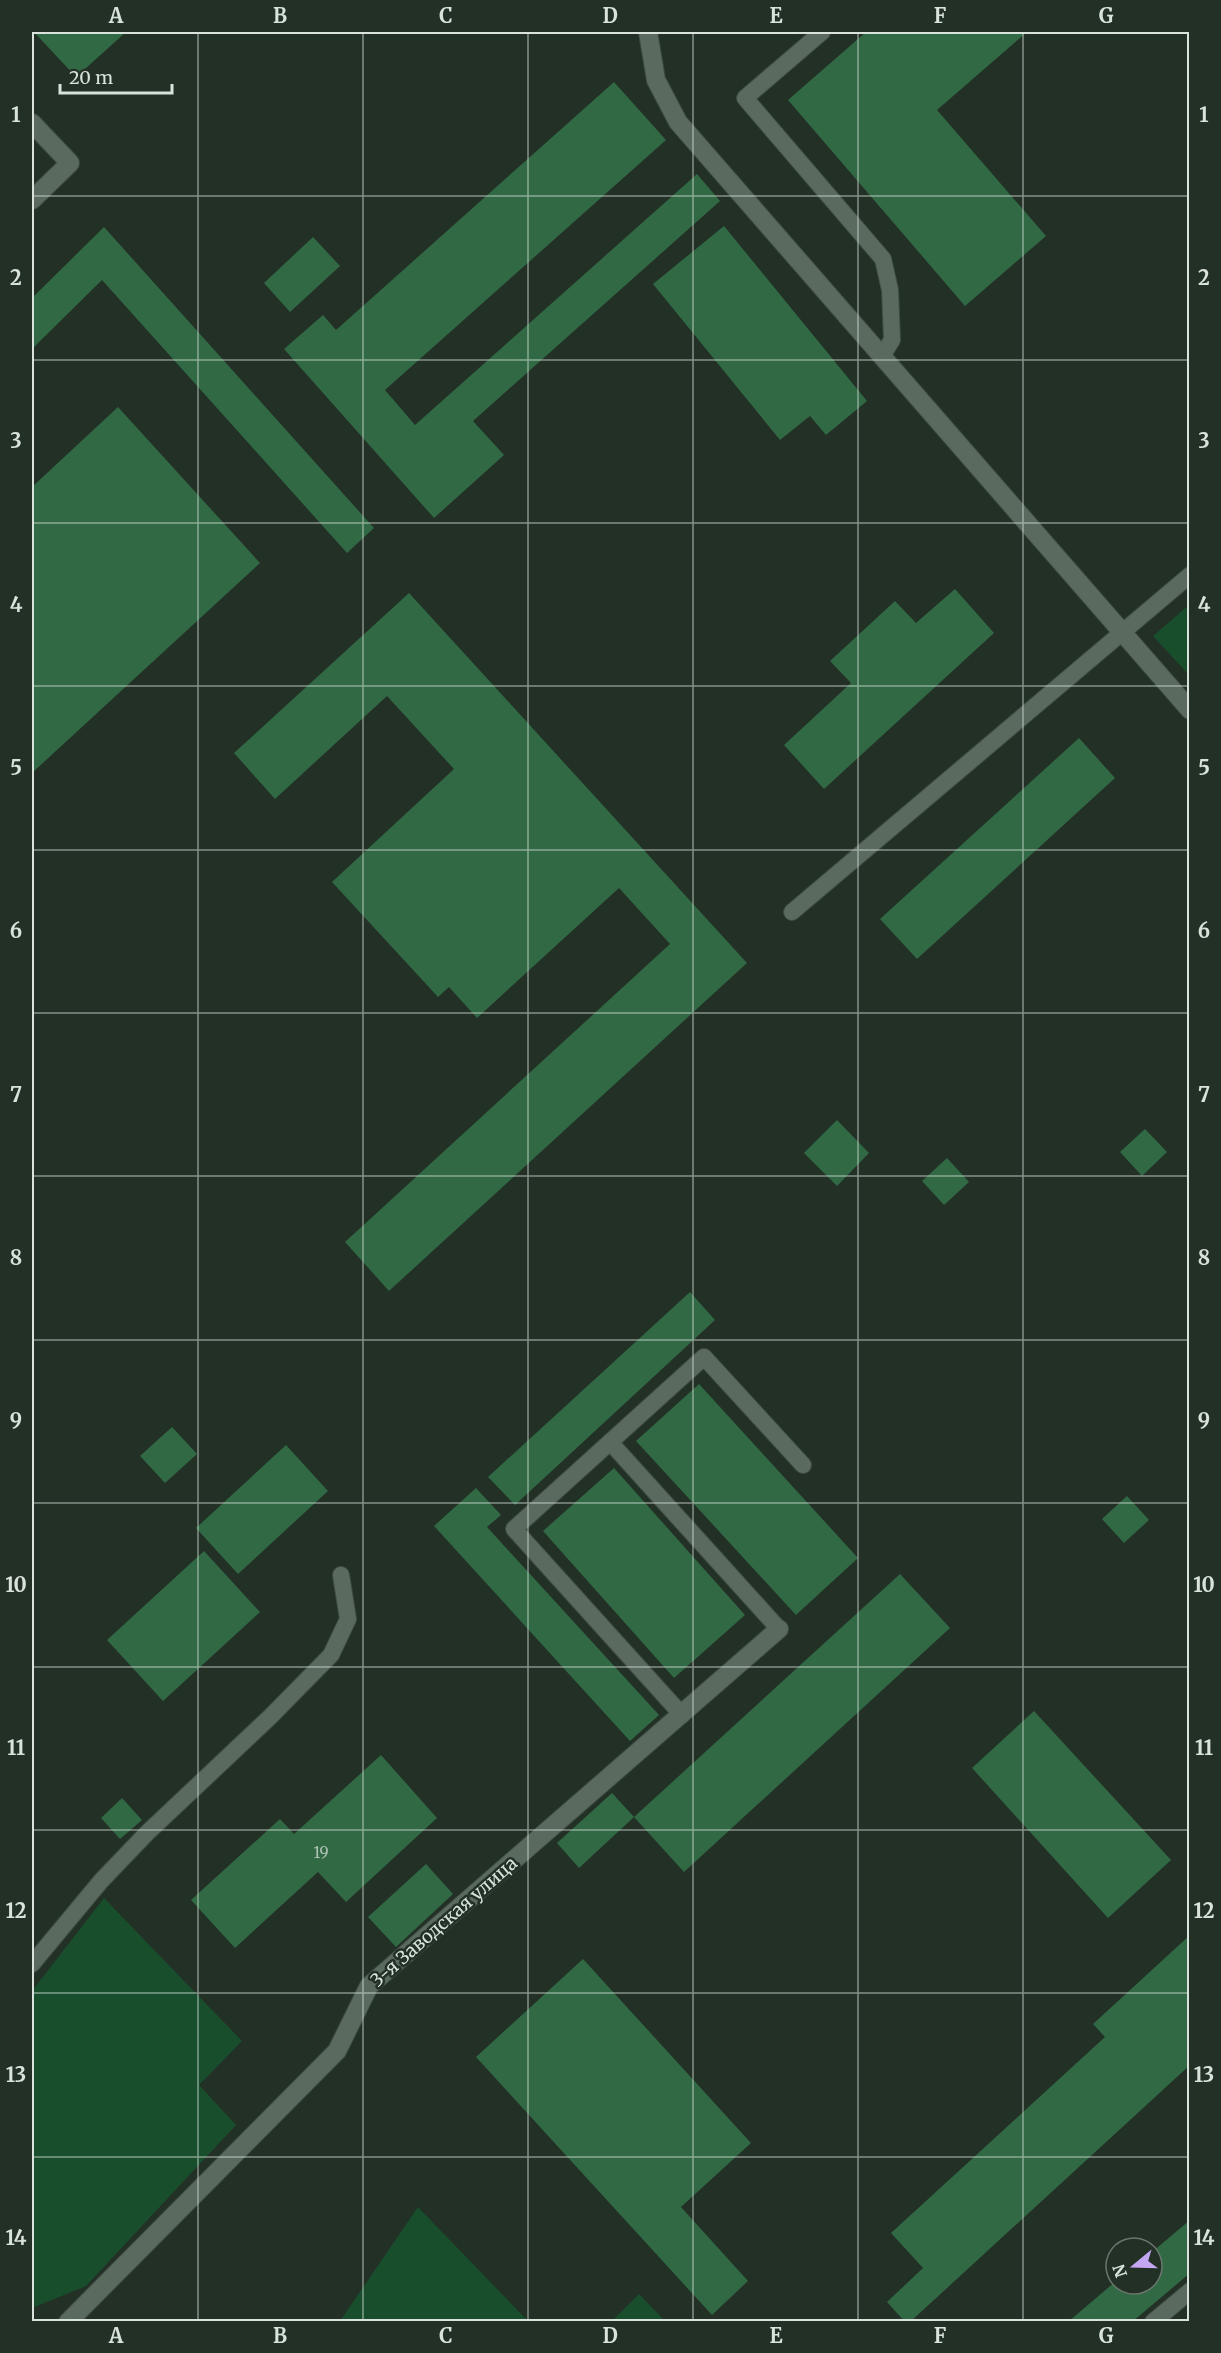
<svg xmlns="http://www.w3.org/2000/svg" width="1221" height="2353" viewBox="0 0 1221 2353" font-family="Merriweather,serif">
	<style>
		.green { fill: #194e2d }
		.building { fill: #316944 }
		.lines { fill: none; stroke-linecap: round; stroke-linejoin: round }
		.service-casing { stroke: #414d44; stroke-width: 18 }
		.minor-casing { stroke: #414d44; stroke-width: 20 }
		.service { stroke: #5b6a5f; stroke-width: 16 }
		.minor { stroke: #5b6a5f; stroke-width: 18 }
		.grid { fill: none; stroke: #d9e2db; stroke-width: 1.5; stroke-opacity: 0.55 }
		.labels { text-anchor: middle; stroke-width: 5; stroke-linejoin: round; paint-order: stroke }
		.number-label { font-size: 15px; fill: #afc4b5 }
		.street-label { font-size: 18px; fill: #d9e2db; stroke: #223026 }
		.neatline { fill: none; stroke: #d9e2db; stroke-width: 2 }
		.grid-label { font-size: 20px; text-anchor: middle; font-weight: bold; fill: #d9e2db }
	</style>
	<rect width="100%" height="100%" fill="#223026"/>
	<g class="green">
		<path d="M1189,605V675L1153,636Z"/>
		<path d="M104,1898L242,2041L199,2085L236,2125L86,2286L32,2308V1991Z"/>
		<path d="M418,2207L528,2321H340Z"/>
		<path d="M639,2294L665,2321H612Z"/>
	</g>
	<g class="building">
		<path d="M34,32H126L76,77Z"/>
		<path d="M866,32H1027L937,110L1046,236L965,306L788,100Z"/>
		<path d="M614,82L666,140L385,390L415,425L697,174L720,201L473,421L504,455L434,518L284,349L323,315L336,330Z"/>
		<path d="M724,226L867,401L826,435L810,416L780,440L653,284Z"/>
		<path d="M104,227L374,528L347,553L102,280L32,349V298Z"/>
		<path d="M313,237L340,266L290,312L264,283Z"/>
		<path d="M118,407L260,563L32,773V487Z"/>
		<path d="M955,589L994,633L824,789L784,745L851,683L830,661L895,601L916,623Z"/>
		<path d="M409,593L747,963L389,1291L345,1242L670,944L619,888L477,1018L449,987L438,997L332,882L454,769L387,696L275,799L234,753Z"/>
		<path d="M1079,738L1115,778L917,959L880,919Z"/>
		<path d="M837,1120L869,1153L837,1186L804,1153Z"/>
		<path d="M1145,1129L1167,1152L1142,1176L1120,1152Z"/>
		<path d="M947,1158L969,1182L944,1205L922,1181Z"/>
		<path d="M690,1292L715,1320L515,1505L488,1477Z"/>
		<path d="M699,1384L858,1558L796,1615L636,1441Z"/>
		<path d="M172,1427L197,1454L165,1483L140,1456Z"/>
		<path d="M286,1445L328,1491L238,1574L196,1528Z"/>
		<path d="M614,1468L745,1615L674,1678L543,1531Z"/>
		<path d="M476,1488L501,1515L487,1527L659,1715L630,1741L434,1526Z"/>
		<path d="M1127,1496L1149,1520L1124,1543L1102,1519Z"/>
		<path d="M204,1551L260,1612L163,1701L107,1640Z"/>
		<path d="M900,1574L950,1628L684,1872L634,1817Z"/>
		<path d="M1034,1711L1171,1860L1108,1918L972,1768Z"/>
		<path d="M381,1755L437,1818L346,1902L318,1872L235,1948L191,1900L280,1819L294,1834Z"/>
		<path d="M612,1793L634,1817L579,1868L557,1843Z"/>
		<path d="M122,1798L142,1820L120,1839L101,1818Z"/>
		<path d="M426,1864L453,1894L396,1947L368,1917Z"/>
		<path d="M1190,1935V2065L910,2322H905L887,2302L923,2268L891,2233L1105,2037L1093,2024Z"/>
		<path d="M583,1959L751,2143L681,2207L748,2281L712,2315L476,2057Z"/>
		<path d="M1190,2220V2273L1132,2322H1068L1116,2281V2284H1152V2252Z"/>
	</g>
	<g class="lines">
		<g class="service-casing">
			<g id="service">
				<path d="M822,32L745,98L883,259L890,290L892,340L882,356"/>
				<path d="M792,912L1190,575"/>
				<path d="M610,1442L779,1629"/>
				<path d="M682,1715L514,1529L704,1357L803,1465"/>
				<path d="M32,1964L101,1881L147,1833L270,1717L331,1655L348,1619L341,1575"/>
				<path d="M1153,2322L1190,2291"/>
			</g>
		</g>
		<g class="minor-casing">
			<g id="minor">
				<path d="M648,32L656,80L678,122L1190,710"/>
				<path d="M32,123L70,163L32,200"/>
				<path d="M68,2322L337,2051L369,1986L779,1629"/>
			</g>
		</g>
		<use href="#service" class="service"/>
		<use href="#minor" class="minor"/>
	</g>
	<path class="grid" d="M198,32V2322M363,32V2322M528,32V2322M693,32V2322M858,32V2322M1023,32V2322M32,196H1190M32,360H1190M32,523H1190M32,686H1190M32,850H1190M32,1013H1190M32,1176H1190M32,1340H1190M32,1503H1190M32,1667H1190M32,1830H1190M32,1993H1190M32,2157H1190"/>
	<g class="labels">
		<g class="number-label">
			<text x="321" y="1858">19</text>
		</g>
		<g class="street-label">
			<text transform="translate(444 1922) rotate(-41)" y="6">3-я Заводская улица</text>
		</g>
	</g>
	<rect width="1221" height="2353" fill="none" stroke="#223026" stroke-width="66"/>
	<g transform="translate(1134 2266) rotate(251)"><circle r="28" fill="#223026" stroke="#6b776e" stroke-width="1.5"/>
	<path d="M0-4.5L10 22L0 15L-10 22Z" fill="#c3a7f2"/>
	<text y="-9" font-size="16" font-weight="bold" text-anchor="middle" fill="#d9e2db">N</text>
	</g>
	<path d="M60 84v9h112v-9" fill="none" stroke="#d9e2db" stroke-width="3"/>
	<text x="69" y="84" font-size="18" fill="#d9e2db" stroke="#223026" stroke-width="4.5" paint-order="stroke">20 m</text>
	<rect x="33" y="33" width="1155" height="2287" class="neatline"/>
	<g class="grid-label">
		<text x="116" y="23">A</text>
		<text x="280" y="23">B</text>
		<text x="446" y="23">C</text>
		<text x="610" y="23">D</text>
		<text x="776" y="23">E</text>
		<text x="940" y="23">F</text>
		<text x="1106" y="23">G</text>
		<text x="16" y="122">1</text>
		<text x="1204" y="122">1</text>
		<text x="16" y="285">2</text>
		<text x="1204" y="285">2</text>
		<text x="16" y="448">3</text>
		<text x="1204" y="448">3</text>
		<text x="16" y="612">4</text>
		<text x="1204" y="612">4</text>
		<text x="16" y="775">5</text>
		<text x="1204" y="775">5</text>
		<text x="16" y="938">6</text>
		<text x="1204" y="938">6</text>
		<text x="16" y="1102">7</text>
		<text x="1204" y="1102">7</text>
		<text x="16" y="1265">8</text>
		<text x="1204" y="1265">8</text>
		<text x="16" y="1428">9</text>
		<text x="1204" y="1428">9</text>
		<text x="16" y="1592">10</text>
		<text x="1204" y="1592">10</text>
		<text x="16" y="1755">11</text>
		<text x="1204" y="1755">11</text>
		<text x="16" y="1918">12</text>
		<text x="1204" y="1918">12</text>
		<text x="16" y="2082">13</text>
		<text x="1204" y="2082">13</text>
		<text x="16" y="2245">14</text>
		<text x="1204" y="2245">14</text>
		<text x="116" y="2343">A</text>
		<text x="280" y="2343">B</text>
		<text x="446" y="2343">C</text>
		<text x="610" y="2343">D</text>
		<text x="776" y="2343">E</text>
		<text x="940" y="2343">F</text>
		<text x="1106" y="2343">G</text>
	</g>
</svg>
